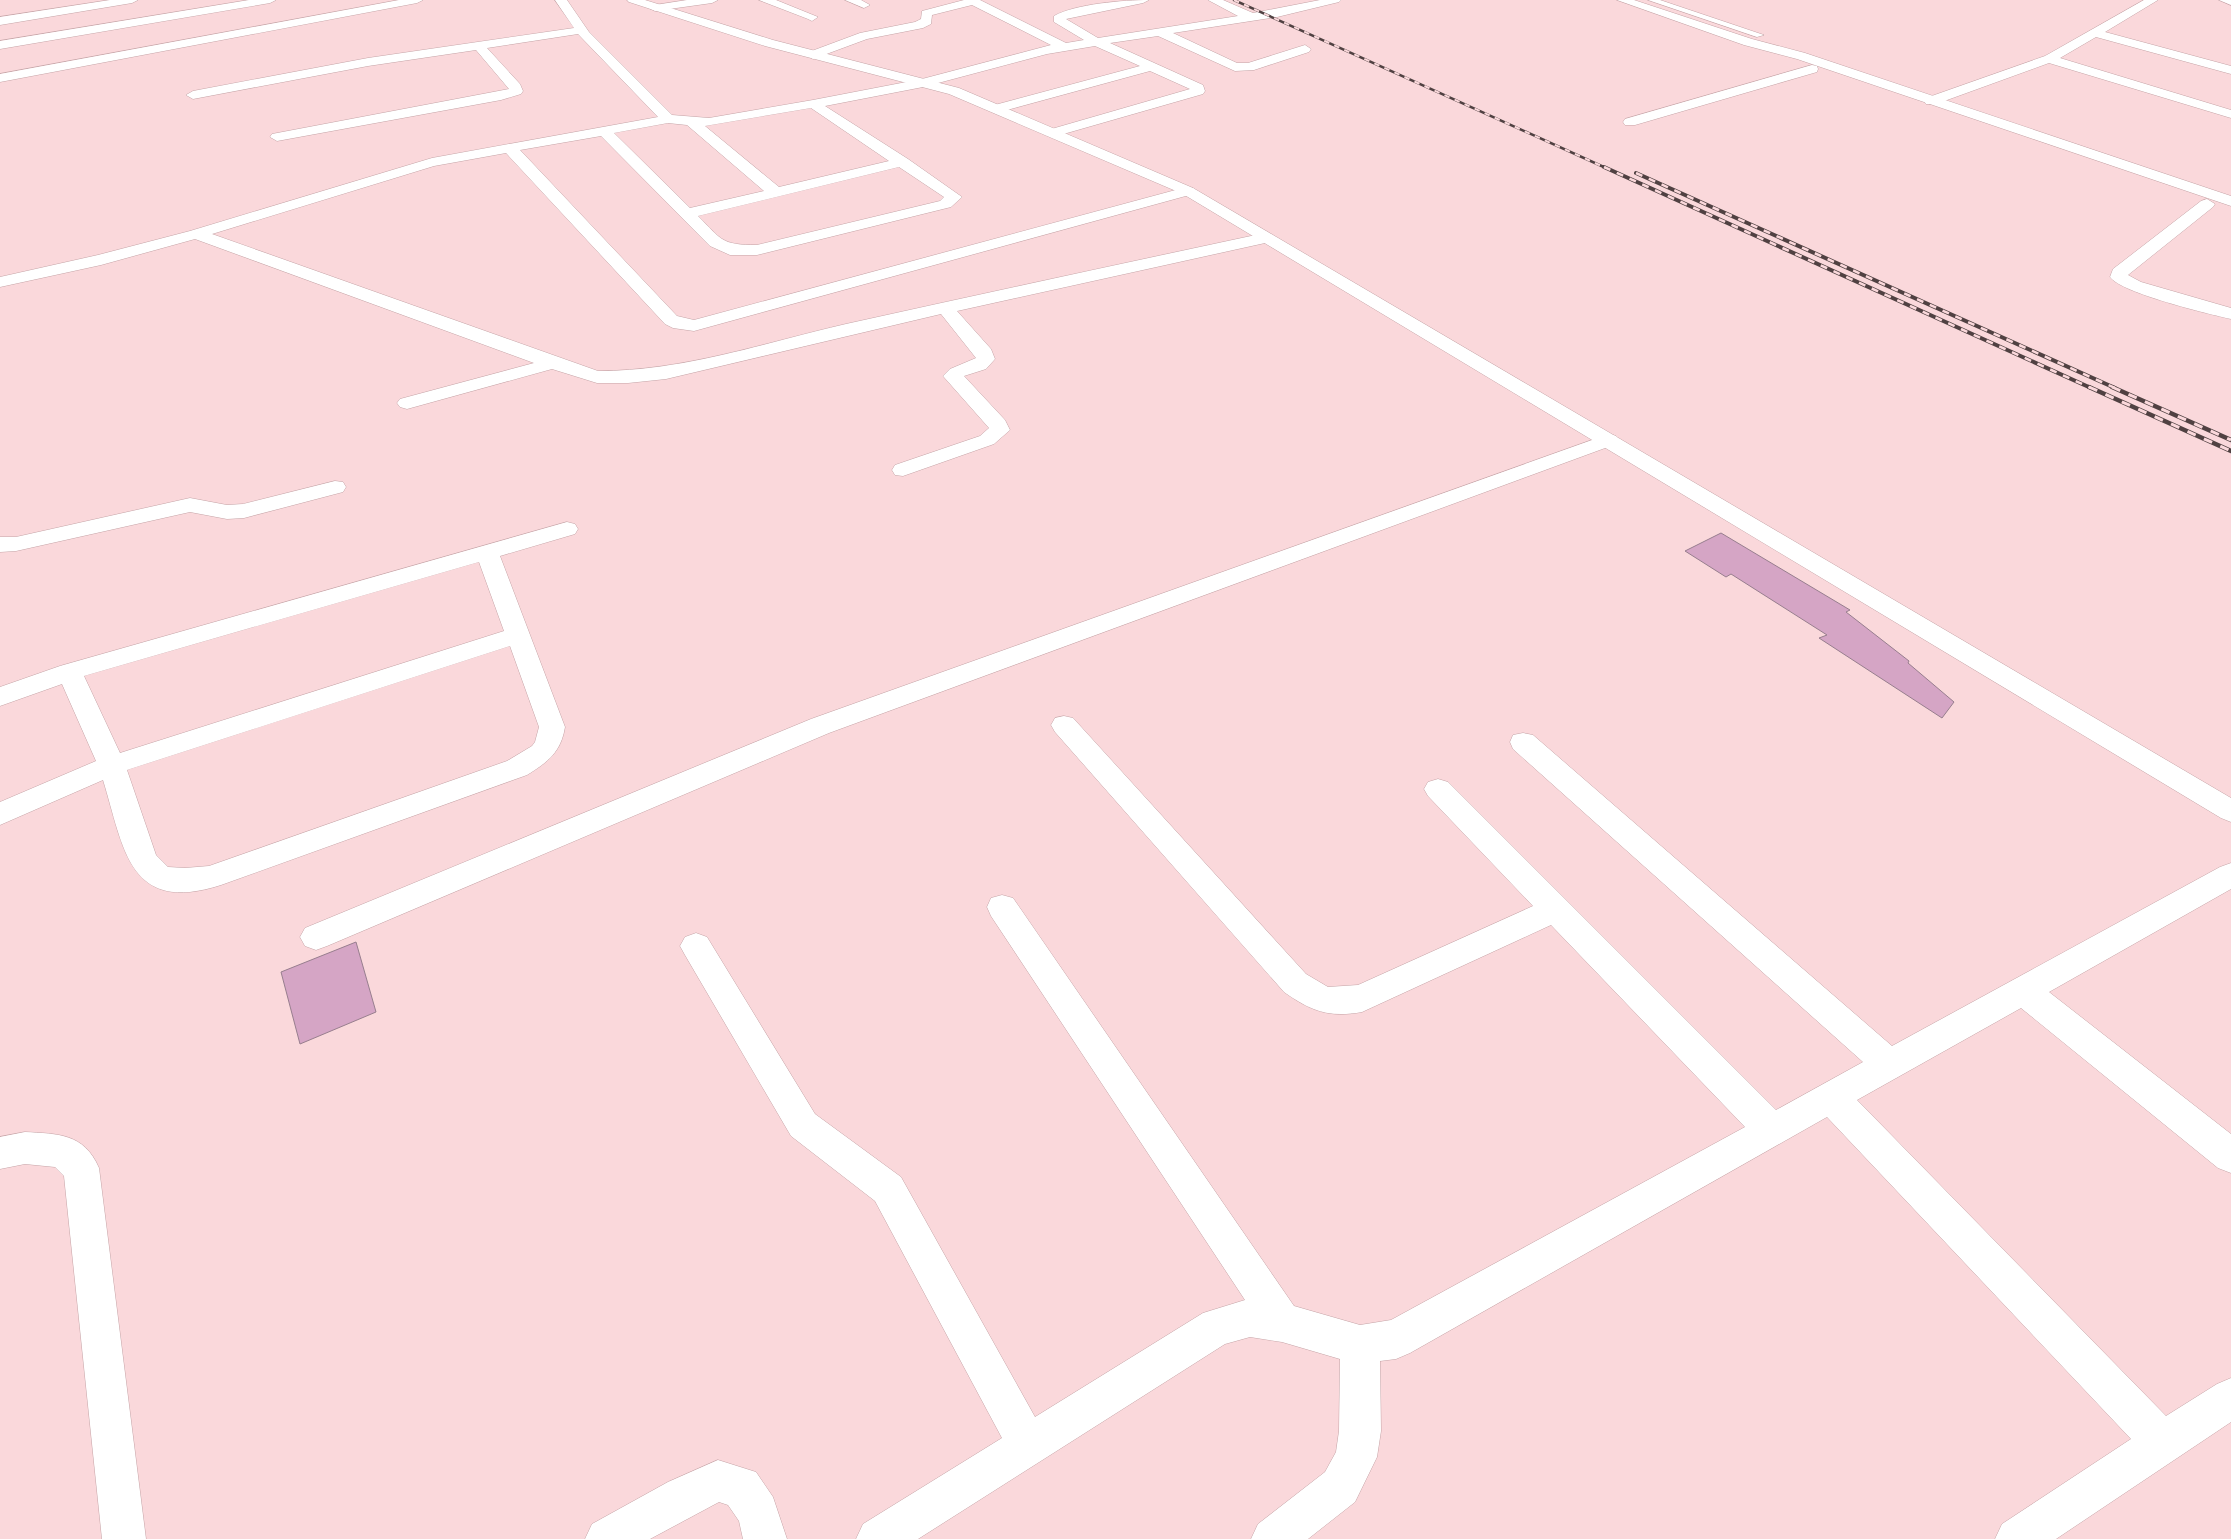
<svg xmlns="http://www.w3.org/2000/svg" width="2231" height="1539" viewBox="0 0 2231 1539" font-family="'Source Sans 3',sans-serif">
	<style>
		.building { fill: #d5a5c5; stroke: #977e8e }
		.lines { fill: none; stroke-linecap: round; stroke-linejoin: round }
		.lane-casing { stroke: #c5a4a7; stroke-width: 1 }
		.street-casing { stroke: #c5a4a7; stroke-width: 1 }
		.secondary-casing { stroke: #c5a4a7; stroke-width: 1 }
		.highway-casing { stroke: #c5a4a7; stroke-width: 1 }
		.lane { fill: #fff; fill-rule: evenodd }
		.street { fill: #fff; fill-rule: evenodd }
		.secondary { fill: #fff; fill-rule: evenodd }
		.highway { fill: #fff; fill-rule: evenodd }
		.rail-far2-casing { stroke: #504142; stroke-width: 2.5 }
		.rail-far1-casing { stroke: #504142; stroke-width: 4 }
		.rail-casing { stroke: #504142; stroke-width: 4.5 }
		.rail-far2 { stroke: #fad8db; stroke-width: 2; stroke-dasharray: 5.5; stroke-linecap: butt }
		.rail-far1 { stroke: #fad8db; stroke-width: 2.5; stroke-dasharray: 7; stroke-linecap: butt }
		.rail { stroke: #fad8db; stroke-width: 3; stroke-dasharray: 9; stroke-linecap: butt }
	</style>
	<rect width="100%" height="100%" fill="#fad8db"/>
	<g class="building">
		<path d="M1721,533L1850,610L1846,612L1909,661L1908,663L1954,702L1942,718L1819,638L1827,635L1731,574L1726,577L1685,551Z"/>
		<path d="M356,942L376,1012L300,1044L281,972Z"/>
	</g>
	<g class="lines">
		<g class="lane-casing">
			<path id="lane" d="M1648,0H1660L1764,35L1757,37Z"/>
		</g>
		<g class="street-casing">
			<g id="street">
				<path d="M110,0H138L132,3L0,25V17Z"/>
				<path d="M249,0H276L270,3L0,49V41Z"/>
				<path d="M399,0H423L417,3L0,82V74Z"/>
				<path d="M555,0H567L589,32L672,115L709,118L813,100L922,79L1051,45L972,5L932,15L931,24L923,28L867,39L813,59L807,55L809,52L860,33L915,22L921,19L922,11L964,0H980L1066,43L1084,40L1054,22V16C1075,4 1124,0 1149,0L1143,3L1066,19L1098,38L1238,16L1208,0H1223L1253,13L1320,0H1341L1339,2L1277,17L1173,33L1237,63H1248L1305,45L1311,49L1309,52L1254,70L1235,71L1158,36L1110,43L1203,85L1205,91L1203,94L1053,137L1046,133L1048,130L1190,89L1150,71L996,113L989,109L991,106L1140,66L1095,46L1047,54L923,87L825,106L908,159L962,197L951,207L757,255H730L710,246L601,136L520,150L677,316L694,320L1183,188H1193L1196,191L1193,194L694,331L673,328L665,324L506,153L434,166L212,234L598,371C683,371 764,343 846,324C986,293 1125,263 1265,233L1273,238L1265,243L957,311L991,349L995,359L986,369L964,376L1005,420L1010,430L994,444L903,476L895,475L892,470L895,465L980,436L989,428L943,376L950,369L976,358L941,314L666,379L628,383H597L552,369L407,409L400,407L397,403L400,399L534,363L195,239L101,265L0,287V277L98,255L190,231L432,158L658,117L578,34L487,48L520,84L523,91L521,94L501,100L277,141L270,137L272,134L509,89L476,50L368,66L193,99L186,95L193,91L368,58L574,28ZM811,108L889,161L779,187L705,126ZM668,123L687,125L764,191L690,208L614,133ZM899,167L944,197L940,201L757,245C721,245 722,240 698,216Z"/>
				<path d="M687,0H718L712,3L655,11L649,8L655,5Z"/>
				<path d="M759,0H776L818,17L812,21L808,19Z"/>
				<path d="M845,0H861L870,5L864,8Z"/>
				<path d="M2144,0H2158L2105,32L2231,66V74L2096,37L2060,58L2231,110V118L2049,63L1936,104H1926L1924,101L1926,98L2045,56Z"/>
				<path d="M2219,0H2231V5Z"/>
				<path d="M1812,65L1817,66L1818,69L1817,72L1635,125H1625L1623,122L1625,119Z"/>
				<path d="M2207,199L2215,204L2213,207L2128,275L2141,282L2231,308V319C2209,314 2121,293 2110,277L2113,269L2201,201Z"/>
				<path d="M1609,434L1616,436L1619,440L1616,444L829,733L327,946L316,950L305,946L300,937L305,928L811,719Z"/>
				<path d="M335,481L343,482L346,487L343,492L244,518L227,519L190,512L16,551L0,552V537H16L190,498L227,505L243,504Z"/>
				<path d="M567,522L575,524L578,529L575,534L500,556L565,727C561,752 548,762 527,775L221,885C128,915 124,848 103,780L0,825V802L96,761L62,684L0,706V687L60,666ZM479,562L504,631L120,753L84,676ZM510,646L539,727L535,742L532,746L507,761L209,866L185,868L168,867L156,855L127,770Z"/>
				<path d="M1064,716L1073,718L1306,974L1328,987L1358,985L1533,906L1428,796L1424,789L1428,782L1438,779L1448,782L1776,1110L1863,1062L1513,749L1510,742L1513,735L1523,733L1533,735L1892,1046L2220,867L2231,863V889L2049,992L2231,1134V1173L2218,1168L2021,1008L1857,1100L2166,1416L2217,1384L2231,1378V1422L2056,1539H1995L2002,1524L2131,1439L1827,1117L1410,1353L1396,1359L1380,1361L1381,1431L1377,1457L1355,1502L1308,1539H1251L1258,1524L1325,1472L1336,1452L1339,1431L1340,1359L1282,1342L1250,1337L1225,1344L918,1539H856L863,1524L1002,1438L875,1201L791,1136L685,955L680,946L685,937L696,933L707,937L815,1114L901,1177L1035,1417L1203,1313L1245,1300L991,916L987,907L991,898L1002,895L1013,898L1294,1306L1360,1325L1391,1320L1745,1127L1551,925L1362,1012C1329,1018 1311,1011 1284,992L1055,732L1051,725L1055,718Z"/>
				<path d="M25,1132C58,1134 84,1133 99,1168L146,1539H102L64,1176L55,1167L25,1164L0,1169V1137Z"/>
				<path d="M718,1460L756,1472L773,1497L787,1539H743L739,1521L728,1505L719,1502L650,1539H585L592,1524L668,1482Z"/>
			</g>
		</g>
		<g class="secondary-casing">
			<path id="secondary" d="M627,0H645L773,40L959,88L1193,188L2231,798V822L2221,818L1183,194L949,94L765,46L629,2Z"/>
		</g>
		<g class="highway-casing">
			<path id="highway" d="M1617,0H1634L1752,39L1805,53L2231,196V206L1797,59L1744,45Z"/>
		</g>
		<use href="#lane" class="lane"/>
		<use href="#street" class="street"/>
		<use href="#secondary" class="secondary"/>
		<use href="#highway" class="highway"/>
		<g class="rail-far2-casing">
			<path id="rail-far2" d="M1234,0L1606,168"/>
		</g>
		<g class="rail-far1-casing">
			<g id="rail-far1">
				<path d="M1604,167L2091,388"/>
				<path d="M1636,173L2115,388"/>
			</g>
		</g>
		<g class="rail-casing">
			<g id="rail">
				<path d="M2089,387L2231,451"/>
				<path d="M2112,387L2231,440"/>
			</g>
		</g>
		<use href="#rail-far2" class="rail-far2"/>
		<use href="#rail-far1" class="rail-far1"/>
		<use href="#rail" class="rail"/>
	</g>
</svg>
